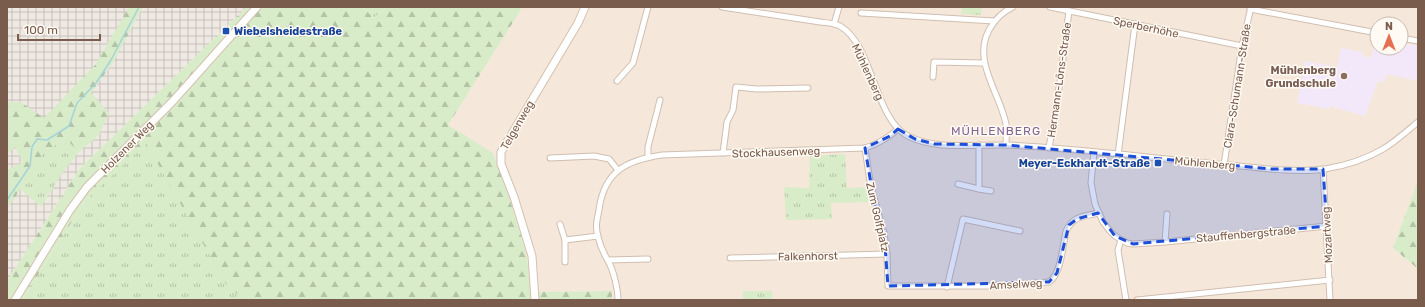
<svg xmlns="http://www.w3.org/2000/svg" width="1425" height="307" viewBox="0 0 1425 307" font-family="Rubik,sans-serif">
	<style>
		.residential { fill: #f5e8da; fill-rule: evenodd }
		.industrial { fill: url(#industrial-grid) }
		.education { fill: #f3e8fa }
		.grass { fill: url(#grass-tufts) }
		.forest { fill: url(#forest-firs) }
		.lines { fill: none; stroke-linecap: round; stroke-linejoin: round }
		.stream { stroke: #a5d3da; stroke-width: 1.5 }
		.minor-casing { stroke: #d1beb0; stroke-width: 7 }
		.secondary-casing { stroke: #d6c0b0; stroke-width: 9 }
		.minor { stroke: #fff; stroke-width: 5 }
		.secondary { stroke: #fff; stroke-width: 7 }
		.marked { fill: #1d4ed8; fill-opacity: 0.2; stroke: #1d4ed8; stroke-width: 3; stroke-dasharray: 8 5; stroke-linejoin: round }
		.transit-dot { fill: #1a4fb4; stroke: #fffaf3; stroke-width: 1.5 }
		.education-dot { fill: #8d6e63; stroke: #fffaf3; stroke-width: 1.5 }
		.labels { text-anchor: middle; stroke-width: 3; stroke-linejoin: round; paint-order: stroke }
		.street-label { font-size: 11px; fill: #7a5c4d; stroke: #fffaf3 }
		.transit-label { font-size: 11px; font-weight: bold; fill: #164399; stroke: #fffaf3; text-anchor: start }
		.education-label { font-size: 11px; font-weight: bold; fill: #785e54; stroke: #fffaf3; text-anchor: end }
		.neighbourhood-label { font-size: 12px; letter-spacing: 1px; fill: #846695; stroke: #fffaf3 }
	</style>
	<defs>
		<pattern id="industrial-grid" width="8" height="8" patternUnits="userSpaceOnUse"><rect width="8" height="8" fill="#efe9e4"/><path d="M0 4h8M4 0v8" fill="none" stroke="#c7c0bb"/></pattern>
		<pattern id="grass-tufts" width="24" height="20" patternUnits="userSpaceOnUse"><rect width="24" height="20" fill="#d8ecc9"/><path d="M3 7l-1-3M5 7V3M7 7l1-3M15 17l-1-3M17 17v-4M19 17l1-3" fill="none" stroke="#b4c2a5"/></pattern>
		<pattern id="forest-firs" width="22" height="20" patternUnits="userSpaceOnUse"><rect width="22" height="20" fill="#d8ecc9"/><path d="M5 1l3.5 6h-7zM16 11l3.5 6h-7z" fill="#b4c2a5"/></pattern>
	</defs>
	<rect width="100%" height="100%" fill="#fdf6ec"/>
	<path class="residential" d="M522,7H1418V180L1393,248L1418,269V300H612L611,291L532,293L526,252L507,190L448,125L519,13ZM1377,24H1401V48H1377Z"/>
	<path class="industrial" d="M7,7H247L80,168L7,281Z"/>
	<path class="education" d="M1376,40H1377V48H1401V46L1409,44L1418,46V81L1387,74L1384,82L1378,81L1365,116L1330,106L1329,109L1297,103L1305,61L1337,67L1341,48L1363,52L1362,56L1371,58Z"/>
	<g class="grass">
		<path d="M362,7H387L374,18Z"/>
		<path d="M962,7H982L981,15L961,14Z"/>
		<path d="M65,138L79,152L64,171L41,207L20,189L32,167L34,161Z"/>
		<path d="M146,142L226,283L244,300H22L85,201Z"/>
		<path d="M845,154L847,188L866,187L870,202L831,203L832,219L786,220L784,187L809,188L810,156Z"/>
		<rect x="743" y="291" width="29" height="9"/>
	</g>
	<g class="forest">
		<path d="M129,7H143L114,61L91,93L109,113L99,135L79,152L65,138L34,161C29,179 17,194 7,209V170L23,162L15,147L8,153H7V102H21L44,118L95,65Z"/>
		<path d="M247,7H362L374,18L387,7H522L519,13L448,125L493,153L507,190L526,252L532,292L612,291V300H244L226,284L146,143L85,201L22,300H7V281L80,168Z"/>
		<path d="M1418,180V269L1393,248Z"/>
	</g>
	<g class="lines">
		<path class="stream" d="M7,200L30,166L32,147L37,139L47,140L69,126L77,103L96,83L111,60L139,7"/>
		<g class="minor-casing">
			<g id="minor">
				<path d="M722,7L820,22C827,23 834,23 840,26C873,45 874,116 906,135C935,151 975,144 1007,145C1081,148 1156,159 1230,165C1260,168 1296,173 1325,169C1344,166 1366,159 1383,149C1395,142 1407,131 1418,122"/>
				<path d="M1050,7L1242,46"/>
				<path d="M1250,9L1377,33"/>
				<path d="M861,13L994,21"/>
				<path d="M834,24L839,7"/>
				<path d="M1401,38L1418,41"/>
				<path d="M933,77L934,62L984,63"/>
				<path d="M617,81L633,63L648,7"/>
				<path d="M979,145V189L991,191"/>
				<path d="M1006,145C1006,138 1007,130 1006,124C1000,93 972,61 989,30C995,19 1002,12 1013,7"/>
				<path d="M865,148L871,188L884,233L887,254L888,286H996L1049,282C1061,275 1063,244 1066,231C1074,215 1083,217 1098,213"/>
				<path d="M1049,148L1060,82L1069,11"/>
				<path d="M1094,152L1091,183L1095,204L1103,222L1110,231L1115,236L1127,243L1133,244L1165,242L1327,226"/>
				<path d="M723,153L727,122L733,110L736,87L757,89L808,88"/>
				<path d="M1118,155L1135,24"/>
				<path d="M648,157V147L660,100"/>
				<path d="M550,158L594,156L609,159L618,170"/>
				<path d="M1224,165L1242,46L1251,7"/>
				<path d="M1323,169L1330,300"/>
				<path d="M958,184L979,189"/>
				<path d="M560,224L565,240V262"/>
				<path d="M565,240L598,236"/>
				<path d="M1121,240L1118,250L1126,300"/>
				<path d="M1165,242L1167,214"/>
				<path d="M730,258L887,254"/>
				<path d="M608,260L648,259"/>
				<path d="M947,287L963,219L1020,231"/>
				<path d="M618,300C618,289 613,268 607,259C603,252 600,245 598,237C595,225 597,221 599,210C604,171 627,160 662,155L865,148C878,144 888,138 898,129"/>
				<path d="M1137,300L1330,280"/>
			</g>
		</g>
		<g class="secondary-casing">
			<g id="secondary">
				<path d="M15,300L70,210L87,187L173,101L257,7"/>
				<path d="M535,300L532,256L514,197L501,164V152L578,23L585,7"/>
			</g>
		</g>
		<use href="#minor" class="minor"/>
		<use href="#secondary" class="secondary"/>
	</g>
	<path class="marked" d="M898,129L915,139L935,144L1006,145L1272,169H1323L1327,226L1133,244L1115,236L1098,213L1077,219L1069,225L1057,273L1049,282L888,286L884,233L874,202L865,148L890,136Z"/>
	<g class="transit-dot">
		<rect x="222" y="27" width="8" height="8" rx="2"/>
		<rect x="1154" y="159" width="8" height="8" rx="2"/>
	</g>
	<circle class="education-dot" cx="1344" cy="76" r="4"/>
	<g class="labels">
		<g class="street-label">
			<text transform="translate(1146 27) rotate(12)" y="4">Sperberhöhe</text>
			<text transform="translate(868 72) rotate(65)" y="4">Mühlenberg</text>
			<text transform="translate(1059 80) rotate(-82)" y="4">Hermann-Löns-Straße</text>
			<text transform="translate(1237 86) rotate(-81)" y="4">Clara-Schumann-Straße</text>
			<text transform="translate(517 125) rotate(-60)" y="4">Telgenweg</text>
			<text transform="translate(127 147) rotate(-45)" y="4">Holzener Weg</text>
			<text transform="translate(776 152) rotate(-2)" y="4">Stockhausenweg</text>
			<text transform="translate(1205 163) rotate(5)" y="4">Mühlenberg</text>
			<text transform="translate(878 217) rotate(77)" y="4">Zum Golfplatz</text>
			<text transform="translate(1246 234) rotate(-5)" y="4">Stauffenbergstraße</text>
			<text transform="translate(1327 235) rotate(-93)" y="4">Mozartweg</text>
			<text transform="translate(808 256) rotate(-1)" y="4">Falkenhorst</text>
			<text transform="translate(1016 284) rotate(-3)" y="4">Amselweg</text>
		</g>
		<g class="transit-label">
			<text x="234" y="35">Wiebelsheidestraße</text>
			<text x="1150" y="167" text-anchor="end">Meyer-Eckhardt-Straße</text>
		</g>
		<g class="education-label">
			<text x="1336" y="74">Mühlenberg<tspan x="1336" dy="13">Grundschule</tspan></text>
		</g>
		<g class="neighbourhood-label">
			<text x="996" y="135">MÜHLENBERG</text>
		</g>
	</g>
	<rect width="1425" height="307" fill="none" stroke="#7a5c4d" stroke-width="16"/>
	<g transform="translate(1389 36)"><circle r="19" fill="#fffaf3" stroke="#cabbb1"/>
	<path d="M0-3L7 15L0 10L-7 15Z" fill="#e76f51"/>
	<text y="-6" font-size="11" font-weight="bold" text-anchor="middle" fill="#7a5c4d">N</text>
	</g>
	<path d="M18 34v6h82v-6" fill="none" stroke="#7a5c4d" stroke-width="2"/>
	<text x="24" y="34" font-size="12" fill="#7a5c4d" stroke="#fffaf3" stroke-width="3" paint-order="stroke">100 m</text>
</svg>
